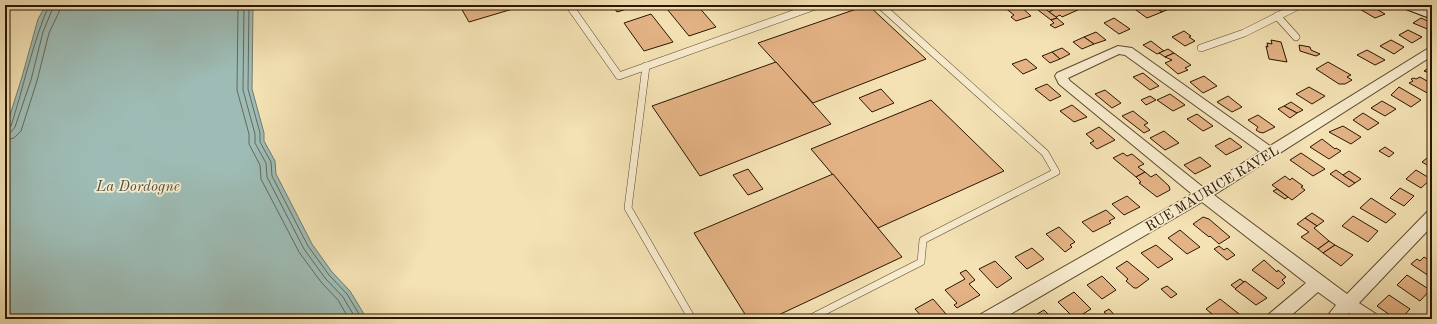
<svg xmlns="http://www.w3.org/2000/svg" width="1437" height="324" viewBox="0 0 1437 324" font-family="'Old Standard TT',serif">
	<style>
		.water { fill: #9ebcb5; stroke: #707a6d }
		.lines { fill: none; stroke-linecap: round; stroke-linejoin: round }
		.shore { stroke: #64695a; stroke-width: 1 }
		.building { fill: #e4b385; stroke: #2a1600 }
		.lane-casing { stroke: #5c492d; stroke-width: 8 }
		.street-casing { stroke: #5c492d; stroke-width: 2 }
		.secondary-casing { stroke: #2a1600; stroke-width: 2 }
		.lane { stroke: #f8ecce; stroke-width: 7 }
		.street { fill: #f8ecce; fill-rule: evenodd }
		.secondary { fill: #f8ecce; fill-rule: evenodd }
		.labels { text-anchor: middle; stroke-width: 3.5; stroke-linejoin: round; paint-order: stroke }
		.street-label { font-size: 14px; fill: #2a1600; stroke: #f8ecce }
		.water-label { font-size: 15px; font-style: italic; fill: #53503f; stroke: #f8ecce }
	</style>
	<rect width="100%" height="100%" fill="#f4e2b4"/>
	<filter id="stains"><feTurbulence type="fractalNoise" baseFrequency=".005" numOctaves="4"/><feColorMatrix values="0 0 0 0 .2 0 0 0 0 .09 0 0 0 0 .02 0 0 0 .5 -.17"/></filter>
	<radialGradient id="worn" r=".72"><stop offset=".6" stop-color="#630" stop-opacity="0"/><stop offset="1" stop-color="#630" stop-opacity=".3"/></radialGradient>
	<path class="water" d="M46,5H253L252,89L264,133V141L275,161L276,174L312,244L332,272L350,291L367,319H5V131L22,77L38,19Z"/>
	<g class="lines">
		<g class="shore">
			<path d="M238,5L237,90L249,134V144L260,165L261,179L299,252L321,282L338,300L349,319"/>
			<path d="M244,5L243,90L255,134V143L266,163L267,177L304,249L325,278L343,297L356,319"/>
			<path d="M249,5L248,89L260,133V142L271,162L272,176L308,246L329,275L347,294L362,319"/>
			<path d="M5,129L11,126C24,86 32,44 49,5"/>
			<path d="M5,134L11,132L15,127L31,80L43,32L54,5"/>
			<path d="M5,140L14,138L21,131L37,81L49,33L59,12L60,5"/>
		</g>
	</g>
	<g class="building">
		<path d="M469,5H526L469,22L461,8Z"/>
		<path d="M612,5H640L617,12Z"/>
		<path d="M678,5H697L716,27L689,36L667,9Z"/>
		<path d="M868,5L926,59L813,103L758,43Z"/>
		<path d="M1011,5H1019L1031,16L1016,21L1011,17L1014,15L1004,7Z"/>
		<path d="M1065,5H1075L1080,9L1062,17L1060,15L1056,17L1049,12L1053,10L1052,9Z"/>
		<path d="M1146,5H1152L1162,12L1147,18L1136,10Z"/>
		<path d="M1152,5H1175L1176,6L1162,12Z"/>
		<path d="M1365,5L1376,7L1380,9L1378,10L1385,14L1375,18L1358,8Z"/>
		<path d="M1044,8L1056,17L1057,18L1051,20L1038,10Z"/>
		<path d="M651,14L673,42L644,51L624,23Z"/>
		<path d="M1057,18L1064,24L1055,28L1050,25L1054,23L1051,20Z"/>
		<path d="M1114,18L1130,29L1119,34L1104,23Z"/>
		<path d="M1421,18L1432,23V31L1413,23Z"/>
		<path d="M1408,30L1422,37L1412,43L1399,35Z"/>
		<path d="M1184,31L1191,36L1189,37L1195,41L1185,46L1172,37Z"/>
		<path d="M1096,32L1106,40L1094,44L1084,37Z"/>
		<path d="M1084,37L1094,44L1082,49L1073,42Z"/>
		<path d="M1271,40L1281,42L1287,62L1269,59L1266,46L1268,47L1267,43L1272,44Z"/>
		<path d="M1391,40L1404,47L1394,54L1380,46Z"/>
		<path d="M1151,41L1164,51L1157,54L1143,45Z"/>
		<path d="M1299,45L1310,47L1311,50L1320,54L1316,56L1300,51Z"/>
		<path d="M1062,48L1070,54L1060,59L1052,52Z"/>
		<path d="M1168,49L1174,53L1165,57L1159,53Z"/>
		<path d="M1367,50L1385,60L1375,65L1357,55Z"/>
		<path d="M1052,52L1060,59L1050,63L1042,56Z"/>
		<path d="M1174,53L1191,65L1185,68L1188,70L1178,74L1165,63L1172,60L1165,57Z"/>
		<path d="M1026,59L1037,68L1023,74L1012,64Z"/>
		<path d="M776,62L831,124L700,176L652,106Z"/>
		<path d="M1328,62L1351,75L1347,77L1352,80L1345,84H1339L1316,69Z"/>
		<path d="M1430,67L1432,68V74L1424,71Z"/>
		<path d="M1143,73L1159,86L1150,90L1133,77Z"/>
		<path d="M1204,76L1217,86L1203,93L1190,82Z"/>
		<path d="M1420,77L1432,84L1431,95L1409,83L1413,81L1411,79L1414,78L1416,79Z"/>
		<path d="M1047,84L1061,96L1050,101L1035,89Z"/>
		<path d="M1309,87L1325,96L1312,104L1296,94Z"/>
		<path d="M1399,87L1421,100L1411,107L1391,95Z"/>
		<path d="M881,89L894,103L872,112L859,98Z"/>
		<path d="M1105,90L1121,103L1112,108L1095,94Z"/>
		<path d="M1170,94L1185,105L1173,111L1157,100Z"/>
		<path d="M1150,96L1156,100L1146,105L1141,100Z"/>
		<path d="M1228,96L1242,107L1232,112L1217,102Z"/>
		<path d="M931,100L1004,171L878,228L811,149Z"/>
		<path d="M1382,101L1396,109L1385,116L1371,108Z"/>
		<path d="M1291,102L1303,110L1297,113L1284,106Z"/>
		<path d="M1072,105L1087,117L1074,122L1060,111Z"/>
		<path d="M1284,106L1297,113L1290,118L1278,109Z"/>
		<path d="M1133,111L1148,123L1144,125L1150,130L1144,133L1122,116Z"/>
		<path d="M1363,113L1379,123L1368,130L1353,120Z"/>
		<path d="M1197,114L1213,126L1203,131L1187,119Z"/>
		<path d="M1258,115L1275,127L1263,133L1259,132L1256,130L1258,127L1248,120Z"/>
		<path d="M1343,126L1361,137L1351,144L1329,132Z"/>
		<path d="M1099,127L1115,140L1097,149L1090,143L1094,141L1086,134Z"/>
		<path d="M1164,131L1179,143L1165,150L1150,138Z"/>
		<path d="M1230,138L1242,147L1226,155L1215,146Z"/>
		<path d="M1322,139L1335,149L1336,148L1341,151L1329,159L1310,147Z"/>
		<path d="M1385,147L1394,153L1389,157L1379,151Z"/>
		<path d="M1123,153L1127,156L1132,154L1144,164L1138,167L1145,172L1136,177L1113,158Z"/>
		<path d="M1301,153L1325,169L1313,176L1290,160Z"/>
		<path d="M1432,154V168L1422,162Z"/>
		<path d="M1200,157L1211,166L1195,174L1184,165Z"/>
		<path d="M748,169L763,189L748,195L733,175Z"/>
		<path d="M1336,170L1343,175L1355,183L1349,187L1330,174Z"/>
		<path d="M1416,170L1431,179L1421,188L1406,179Z"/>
		<path d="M1349,171L1361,179L1355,183L1343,175Z"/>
		<path d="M1145,172L1151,177L1156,174L1169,186L1170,190L1157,197L1139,183L1141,182L1136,177Z"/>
		<path d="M833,174L902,257L770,319H748L694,233Z"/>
		<path d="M1285,176L1290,180L1292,178L1303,186L1301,187L1305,190L1292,200L1272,185Z"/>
		<path d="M1400,188L1414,196L1404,206L1390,198Z"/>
		<path d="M1277,189L1288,197L1285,199L1273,191Z"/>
		<path d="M1127,196L1140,207L1124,215L1112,204Z"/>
		<path d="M1371,198L1396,214L1386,223L1360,208Z"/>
		<path d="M1106,210L1115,218L1109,221L1111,223L1093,232L1082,222Z"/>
		<path d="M1312,213L1324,221L1317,226L1305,218Z"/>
		<path d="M1353,216L1378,231L1368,242L1342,226Z"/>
		<path d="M1203,217L1209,219L1230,237L1219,244L1210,236L1209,237L1193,224Z"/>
		<path d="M1305,218L1317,226L1314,228L1329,241L1318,249L1301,237L1309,232L1297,224Z"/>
		<path d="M1059,227L1075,242L1070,245L1072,247L1065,252L1046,234Z"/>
		<path d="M1180,230L1200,247L1187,254L1168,238Z"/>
		<path d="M1329,241L1335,245L1323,253L1318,249Z"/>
		<path d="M1156,245L1173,259L1158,268L1141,253Z"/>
		<path d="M1335,245L1353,255L1341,266L1323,253Z"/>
		<path d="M1219,246L1224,250L1227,248L1235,255L1227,260L1214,249Z"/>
		<path d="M1032,248L1044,259L1027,269L1015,257Z"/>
		<path d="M1424,257L1432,262V278L1411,264L1417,259L1420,261Z"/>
		<path d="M1264,260L1277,272L1278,270L1286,277L1282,280L1285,283L1278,289L1252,270Z"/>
		<path d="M995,261L1012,278L997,288L979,269Z"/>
		<path d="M1127,261L1149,279L1137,288H1134L1126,281L1128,279L1116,268Z"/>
		<path d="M966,270L975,280L969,284L980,295L957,308L954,305L957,303L945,290L965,279L960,273Z"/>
		<path d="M1407,275L1430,290L1420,301L1397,285Z"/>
		<path d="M1102,276L1116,290L1102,299L1087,285Z"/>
		<path d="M1240,279L1244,282L1236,289L1231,285Z"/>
		<path d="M1245,281L1267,298L1256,305L1235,289Z"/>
		<path d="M1167,286L1177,294L1171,298L1161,289Z"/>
		<path d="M1074,292L1091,309L1075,319L1058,302Z"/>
		<path d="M1389,295L1410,309L1401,319L1392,314L1390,315L1377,306Z"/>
		<path d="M933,299L946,314L937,319H924L915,309Z"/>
		<path d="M1220,299L1243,317L1241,319H1218L1206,309Z"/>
		<path d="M1109,309L1118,319L1121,317L1123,319H1111L1104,312Z"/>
		<path d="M1044,310L1053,319H1029Z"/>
	</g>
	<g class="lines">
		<g class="lane-casing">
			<g id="lane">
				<path d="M569,5L619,76L818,5"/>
				<path d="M1277,16L1296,37"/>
				<path d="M1201,48L1244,33L1300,5"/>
				<path d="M646,66L628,208L692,319"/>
				<path d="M809,319L921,262L923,240L1056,172L1045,153L880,5"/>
			</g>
		</g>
		<g class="street-casing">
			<path id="street" d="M1118,46L1132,48L1270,146L1432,46V56L1214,195L1347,294L1427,212L1432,210V226L1359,303L1376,314L1378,319H1357L1349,313L1344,319H1325L1336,305L1318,292L1287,319H1267L1269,314L1306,283L1202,202L1002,319H979L981,314L1192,194L1059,84L1055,76L1057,73ZM1119,54L1125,55L1260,152L1204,188L1070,81L1068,78Z"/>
		</g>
		<g class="secondary-casing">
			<path id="secondary" d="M1404,5H1426L1432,8V19L1406,9Z"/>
		</g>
		<use href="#lane" class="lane"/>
		<use href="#street" class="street"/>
		<use href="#secondary" class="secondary"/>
	</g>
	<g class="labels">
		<g class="street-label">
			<text transform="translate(1212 188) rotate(-31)" y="5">RUE MAURICE RAVEL</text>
		</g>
		<g class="water-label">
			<text x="138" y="191">La Dordogne</text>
		</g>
	</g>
	<rect width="1437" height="324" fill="none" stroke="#f4e2b4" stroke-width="20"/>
	<rect x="6" y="6" width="1425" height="312" fill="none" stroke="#2a1600" stroke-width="2"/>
	<rect x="10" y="10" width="1417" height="304" fill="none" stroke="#2a1600"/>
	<rect width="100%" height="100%" filter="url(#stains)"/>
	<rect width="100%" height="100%" fill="url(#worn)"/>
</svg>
